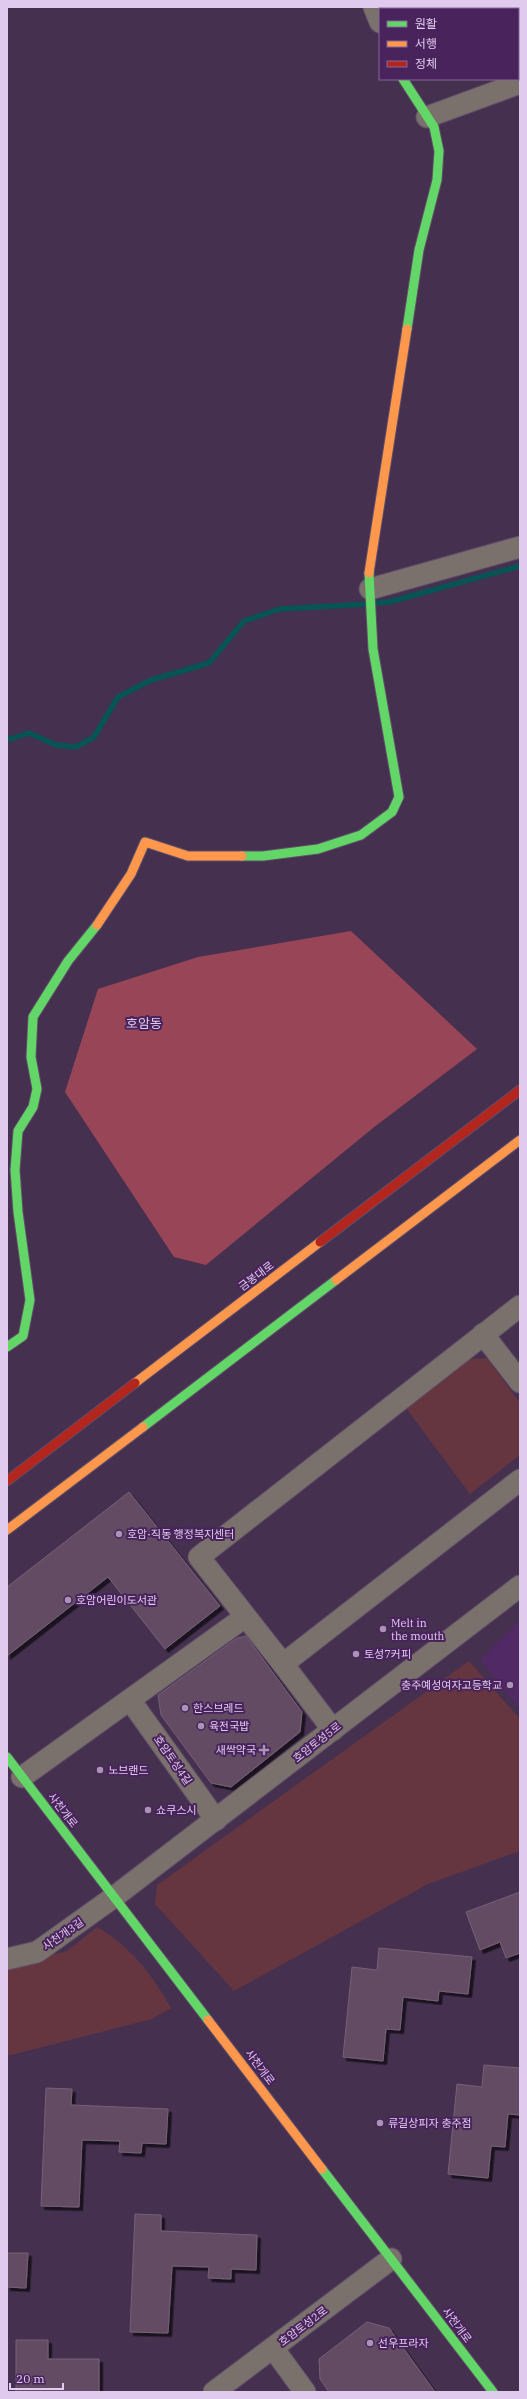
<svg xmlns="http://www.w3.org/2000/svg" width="527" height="2399" viewBox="0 0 527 2399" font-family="'IBM Plex Serif','Noto Sans KR',serif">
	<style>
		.built { fill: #512965 }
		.green { fill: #663640 }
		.forest { fill: #984657 }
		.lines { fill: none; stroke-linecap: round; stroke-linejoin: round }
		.stream { stroke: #065455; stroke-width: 5.5 }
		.building { fill: #624b64; stroke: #766078; filter: url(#shadow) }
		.street-casing { stroke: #604e69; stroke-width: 23 }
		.fast-casing { stroke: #604e69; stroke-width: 11 }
		.slow-casing { stroke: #604e69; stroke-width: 11 }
		.jam-casing { stroke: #604e69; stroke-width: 11 }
		.street { stroke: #7b716c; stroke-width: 21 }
		.fast { stroke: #63d668; stroke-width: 9 }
		.slow { stroke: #ff974d; stroke-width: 9 }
		.jam { stroke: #b3261e; stroke-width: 9 }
		.poi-dot { fill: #aa94b6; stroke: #49235c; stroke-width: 1.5 }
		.labels { text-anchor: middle; stroke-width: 4; stroke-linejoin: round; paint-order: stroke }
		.street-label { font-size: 11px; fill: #e0caed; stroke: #49235c }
		.poi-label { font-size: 11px; fill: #e0caed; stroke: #49235c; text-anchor: start }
		.quarter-label { font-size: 13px; fill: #e0caed; stroke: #49235c }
	</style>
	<defs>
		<filter id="shadow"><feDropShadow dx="3.5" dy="3.5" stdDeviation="0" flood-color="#0009"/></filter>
	</defs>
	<rect width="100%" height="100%" fill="#45304f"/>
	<path class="built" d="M520,1620V1709L480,1660Z"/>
	<g class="green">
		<path d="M487,1358L520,1403V1455L470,1494L406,1408L467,1359Z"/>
		<path d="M469,1661L520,1719V1851L428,1884L234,1991L155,1904L157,1885Z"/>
		<path d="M97,1927C132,1948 151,1973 171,2008L152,2019L7,2056V1966L67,1951Z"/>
	</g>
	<path class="forest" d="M351,931L477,1049L373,1128L206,1265L174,1257L65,1092L98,989L198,957Z"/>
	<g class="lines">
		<g class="stream">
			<path d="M375,603L389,602L520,566"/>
			<path d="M7,740L29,733L56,745L76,747L94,737L118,697L151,680L209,663L244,621L280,609L367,604"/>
		</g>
	</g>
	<g class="building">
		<path d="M129,1492L220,1606L165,1649L108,1577L7,1656V1587Z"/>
		<path d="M246,1636L302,1712L300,1732L231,1787L211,1783L161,1715L158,1695L237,1638Z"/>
		<path d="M520,1892V1953L506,1958L500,1942L480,1950L466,1912Z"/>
		<path d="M379,1948L472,1957L468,1994L439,1991L438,2001L403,1997L400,2030L386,2029L383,2061L343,2057L352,1967L377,1970Z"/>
		<path d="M484,2065L520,2068V2115L508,2114L505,2147L491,2146L488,2178L448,2174L457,2084L482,2087Z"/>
		<path d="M46,2088L72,2089L71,2105L168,2109L166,2144L142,2143L141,2153L119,2152L120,2141L82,2140L79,2207L41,2206Z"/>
		<path d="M135,2214L161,2215V2231L257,2235L256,2270L231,2269V2279L208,2278L209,2267L172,2266L168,2333L130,2332Z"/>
		<path d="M7,2253H28L26,2288L7,2287Z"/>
		<path d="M367,2322L389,2328L435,2392H329L320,2379L319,2359Z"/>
		<path d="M16,2340H48V2359H99V2392H16Z"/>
	</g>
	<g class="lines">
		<g class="street-casing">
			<g id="street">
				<path d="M374,7L380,22"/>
				<path d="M427,117L520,83"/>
				<path d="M370,589L520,547"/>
				<path d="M520,1306L199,1557L283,1664L520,1480"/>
				<path d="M483,1334L520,1382"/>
				<path d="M283,1664L333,1730"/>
				<path d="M130,1700L216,1820"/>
				<path d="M22,1777L245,1617"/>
				<path d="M7,1959L37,1952L114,1897L520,1586"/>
				<path d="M273,2348L305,2392"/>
				<path d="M214,2392L391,2259"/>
			</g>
		</g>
		<g class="fast-casing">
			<g id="fast">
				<path d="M403,79L434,127L439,151L437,180L419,250L407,329"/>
				<path d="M242,856H263L318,849L361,835L392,812L399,797L373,649L369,573"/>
				<path d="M7,1347L23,1336L30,1300L18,1212L15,1170L18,1131L33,1107L37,1089L31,1057L33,1017L68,961L97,925"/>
				<path d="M143,1427L336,1280"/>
				<path d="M7,1757L208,2020"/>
				<path d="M322,2169L493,2392"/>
			</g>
		</g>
		<g class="slow-casing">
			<g id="slow">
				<path d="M369,573L407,329"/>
				<path d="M97,925L131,874L145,842L188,856H242"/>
				<path d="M336,1280L520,1140"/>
				<path d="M135,1383L320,1242"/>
				<path d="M7,1530L143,1427"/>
				<path d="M208,2020L322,2169"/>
			</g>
		</g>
		<g class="jam-casing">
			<g id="jam">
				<path d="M320,1242L520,1090"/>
				<path d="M7,1481L135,1383"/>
			</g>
		</g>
		<use href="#street" class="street"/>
		<use href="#fast" class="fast"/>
		<use href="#slow" class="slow"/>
		<use href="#jam" class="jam"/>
	</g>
	<g class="poi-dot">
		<circle cx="119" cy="1534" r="4"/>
		<circle cx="68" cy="1600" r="4"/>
		<circle cx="383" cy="1629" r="4"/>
		<circle cx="356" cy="1654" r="4"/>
		<circle cx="510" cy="1685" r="4"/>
		<circle cx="185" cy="1708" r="4"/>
		<circle cx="201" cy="1726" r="4"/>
		<path d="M262 1744h4v4h4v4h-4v4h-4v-4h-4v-4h4z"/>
		<circle cx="100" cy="1770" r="4"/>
		<circle cx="148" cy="1810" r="4"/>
		<circle cx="380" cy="2123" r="4"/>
		<circle cx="370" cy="2343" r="4"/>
	</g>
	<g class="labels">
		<g class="street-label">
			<text transform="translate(256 1276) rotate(-37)" y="4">금봉대로</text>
			<text transform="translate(317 1742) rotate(-38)" y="4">호암토성5로</text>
			<text transform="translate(173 1760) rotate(55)" y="4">호암토성4길</text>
			<text transform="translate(63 1810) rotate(52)" y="4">사천개로</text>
			<text transform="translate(63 1934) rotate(-35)" y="4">사천개3길</text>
			<text transform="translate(260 2067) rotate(53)" y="4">사천개로</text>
			<text transform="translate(457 2325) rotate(53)" y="4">사천개로</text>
			<text transform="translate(303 2326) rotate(-37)" y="4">호암토성2로</text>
		</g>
		<g class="poi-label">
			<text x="127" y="1538">호암·직동 행정복지센터</text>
			<text x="76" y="1604">호암어린이도서관</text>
			<text x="391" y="1627">Melt in<tspan x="391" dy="13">the mouth</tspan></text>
			<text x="364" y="1658">토성7커피</text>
			<text x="502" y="1689" text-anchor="end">충주예성여자고등학교</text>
			<text x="193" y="1712">한스브레드</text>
			<text x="209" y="1730">육전국밥</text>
			<text x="256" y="1754" text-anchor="end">새싹약국</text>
			<text x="108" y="1774">노브랜드</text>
			<text x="156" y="1814">쇼쿠스시</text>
			<text x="388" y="2127">류길상피자 충주점</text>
			<text x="378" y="2347">선우프라자</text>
		</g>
		<g class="quarter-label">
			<text x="144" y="1028">호암동</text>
		</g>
	</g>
	<rect width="527" height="2399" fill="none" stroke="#e0caed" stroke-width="16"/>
	<rect x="379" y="8" width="140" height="72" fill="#49235c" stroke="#856696"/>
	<rect x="387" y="21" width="20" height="6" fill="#63d668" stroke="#856696"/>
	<text x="415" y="28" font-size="12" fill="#e0caed">원활</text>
	<rect x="387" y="41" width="20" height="6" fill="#ff974d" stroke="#856696"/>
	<text x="415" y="48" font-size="12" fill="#e0caed">서행</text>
	<rect x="387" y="61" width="20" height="6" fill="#b3261e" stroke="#856696"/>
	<text x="415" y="68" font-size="12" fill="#e0caed">정체</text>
	<path d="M10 2383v6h53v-6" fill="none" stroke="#e0caed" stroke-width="2"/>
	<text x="16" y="2383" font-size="12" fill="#e0caed" stroke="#49235c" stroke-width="3" paint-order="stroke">20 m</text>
</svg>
